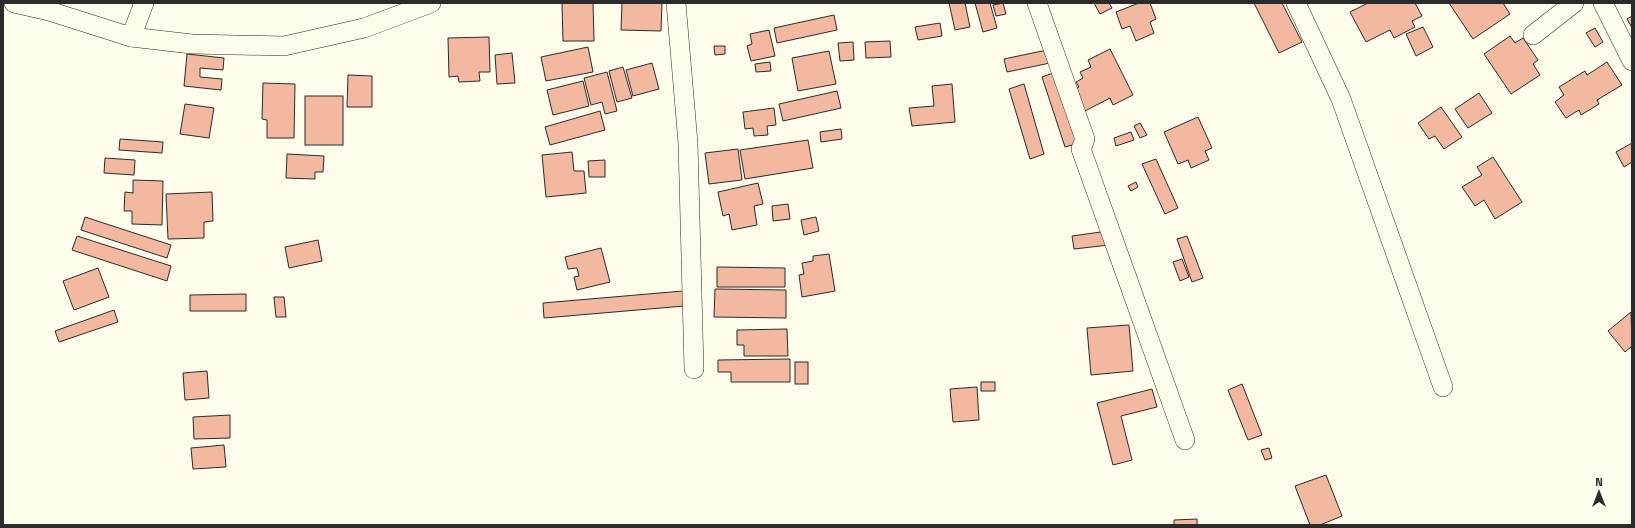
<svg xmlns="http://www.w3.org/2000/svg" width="1635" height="528" viewBox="0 0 1635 528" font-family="'Titillium Web',sans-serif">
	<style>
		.building { fill: #f2b8a0; stroke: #2b2b2b }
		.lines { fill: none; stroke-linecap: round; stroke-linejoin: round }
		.minor-casing { stroke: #2b2b2b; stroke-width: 20 }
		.minor { stroke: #fdfbea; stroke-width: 19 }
	</style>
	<rect width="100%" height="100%" fill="#fdfbea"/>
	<g class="building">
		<path d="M562,3H593L594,41H563Z"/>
		<path d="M622,3H662L661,31L621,30Z"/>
		<path d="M949,3H965L970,27L955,30Z"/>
		<path d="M975,3H990L997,28L983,32Z"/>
		<path d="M1003,3L1006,14L996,16L993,5Z"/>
		<path d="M1094,3H1109L1112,8L1100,14Z"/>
		<path d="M1139,3H1150L1156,19L1150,22L1154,33L1136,41L1130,26L1122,29L1116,12Z"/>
		<path d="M1254,3H1282L1302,42L1279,53Z"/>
		<path d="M1368,3H1415L1422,16L1412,21L1415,27L1394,38L1390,30L1366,42L1350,12Z"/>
		<path d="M1449,3H1503L1510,14L1473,39Z"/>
		<path d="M834,15L837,30L777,43L774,28Z"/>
		<path d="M1632,16V28L1627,19Z"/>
		<path d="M940,23L942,36L918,40L915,27Z"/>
		<path d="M1423,27L1433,47L1416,56L1406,34Z"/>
		<path d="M1595,28L1603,42L1595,47L1586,33Z"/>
		<path d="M769,30L775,56L751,61L747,46L752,44L750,34Z"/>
		<path d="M1510,36L1515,43L1523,38L1538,60L1533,64L1540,75L1511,94L1484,54Z"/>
		<path d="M489,37L490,72H479L480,81L459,82L458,76L449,77L448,38Z"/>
		<path d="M890,41L891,57L866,58L865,42Z"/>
		<path d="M853,42L854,60L840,61L838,43Z"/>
		<path d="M714,46H725V54L715,55Z"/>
		<path d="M588,47L593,72L546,81L541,57Z"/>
		<path d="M1110,49L1133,95L1113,105L1110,98L1085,111L1074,90L1079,87L1076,82L1083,78L1080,72L1091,67L1088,60Z"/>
		<path d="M1047,50L1050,63L1007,72L1004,59Z"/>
		<path d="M829,51L836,84L798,91L792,58Z"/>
		<path d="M512,53L515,83L497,84L495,55Z"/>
		<path d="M187,54L224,58L223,70L200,68V77L222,79L221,90L184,86Z"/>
		<path d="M770,62L771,71L756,72L755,64Z"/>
		<path d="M1607,62L1622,85L1597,100L1599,104L1581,115L1579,110L1566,118L1555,102L1564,95L1559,87L1585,71L1587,75Z"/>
		<path d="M652,63L659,89L633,96L626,70Z"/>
		<path d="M623,67L632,98L617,102L609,71Z"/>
		<path d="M607,72L617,111L605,114L602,102L591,105L584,78Z"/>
		<path d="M1056,72L1079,143L1065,147L1042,77Z"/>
		<path d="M348,75L372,76V107H347Z"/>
		<path d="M583,81L589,106L553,115L547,90Z"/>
		<path d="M263,83L295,84L294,138H267V120L262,119Z"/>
		<path d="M952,84L955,122L912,126L909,108L934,106L932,86Z"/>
		<path d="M1024,84L1044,154L1030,159L1009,89Z"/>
		<path d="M837,91L841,108L783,121L779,104Z"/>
		<path d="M1479,93L1492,113L1468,128L1455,109Z"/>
		<rect x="305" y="96" width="38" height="49"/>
		<path d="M185,104L214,108L209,138L180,134Z"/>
		<path d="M1441,107L1462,137L1444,149L1435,136L1429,139L1418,123Z"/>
		<path d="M774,108L776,125L767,126L768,135L754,136L753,128L745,129L743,112Z"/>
		<path d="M600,111L605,130L550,145L545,127Z"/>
		<path d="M1198,117L1212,148L1205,151L1209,160L1191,168L1188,160L1178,164L1164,132Z"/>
		<path d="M1140,123L1147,135L1140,138L1134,126Z"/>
		<path d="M841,129L842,139L821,142L820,132Z"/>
		<path d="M1131,132L1134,140L1116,146L1114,138Z"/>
		<path d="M120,139L163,142L162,153L119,150Z"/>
		<path d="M808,140L813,168L745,179L740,150Z"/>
		<path d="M1632,143V162L1624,167L1616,152Z"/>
		<path d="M738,149L742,180L709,184L705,153Z"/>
		<path d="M572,152L574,171H584L586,193L546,197L542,155Z"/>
		<path d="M287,154L324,156L323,172H315V179L286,178Z"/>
		<path d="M1493,157L1522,202L1495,219L1484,200L1475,206L1462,187L1482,175L1477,167Z"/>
		<path d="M105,158L135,160L134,175L104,173Z"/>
		<path d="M1156,159L1178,208L1165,214L1142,164Z"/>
		<path d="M605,160V177H589L588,161Z"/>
		<path d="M133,180L163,181L162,225L132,224V211H124L125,192L133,193Z"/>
		<path d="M1136,182L1138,187L1131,191L1128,186Z"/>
		<path d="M758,183L763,204L754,206L757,225L732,230L729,214L723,216L718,192Z"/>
		<path d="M212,192L213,221L204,222V238L168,239L166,194Z"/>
		<path d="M788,204L790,219L773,221L772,206Z"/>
		<path d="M85,217L171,245L167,258L81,230Z"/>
		<path d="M816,217L819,231L804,235L801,220Z"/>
		<path d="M1108,231L1109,245L1074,249L1072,236Z"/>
		<path d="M77,236L171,266L167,281L72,250Z"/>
		<path d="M1187,236L1203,278L1192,282L1177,239Z"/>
		<path d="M318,240L322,261L289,268L285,247Z"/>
		<path d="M601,248L610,282L577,290L574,277L579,276L577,268L568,269L565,257Z"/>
		<path d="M829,254L835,291L802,297L799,275L804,274L802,263L813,261V256Z"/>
		<path d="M1182,259L1189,277L1180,281L1173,262Z"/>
		<path d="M717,267L785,268V287H717Z"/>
		<path d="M98,268L109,297L74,310L63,281Z"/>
		<path d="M715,289L786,290V318L714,317Z"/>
		<path d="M683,291L684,306L544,318L543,303Z"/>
		<path d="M246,294V311H190V295Z"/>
		<path d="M274,297H284L286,317H276Z"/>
		<path d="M114,310L118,322L59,342L55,331Z"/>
		<path d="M1631,312L1632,346L1625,352L1608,331Z"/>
		<path d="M1129,325L1133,371L1091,375L1087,328Z"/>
		<path d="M787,329L788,356H744V345H737V330Z"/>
		<path d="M790,359V382H731V372H718V360Z"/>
		<rect x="795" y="362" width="13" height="22"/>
		<path d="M207,371L209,398L185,400L183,373Z"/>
		<rect x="981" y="382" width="14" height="9"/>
		<path d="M1242,384L1262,435L1248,440L1228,390Z"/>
		<path d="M977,387L979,420L953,422L950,389Z"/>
		<path d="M1152,389L1157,407L1121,416L1132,460L1113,465L1097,403Z"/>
		<path d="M230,415V438L194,439L193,417Z"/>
		<path d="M224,445L226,467L193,469L191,448Z"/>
		<path d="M1269,448L1272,458L1265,460L1261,450Z"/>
		<path d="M1326,475L1342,516L1320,525H1310L1295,486Z"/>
		<path d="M1197,519V525H1174V520Z"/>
	</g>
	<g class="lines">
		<g class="minor-casing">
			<g id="minor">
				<path d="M14,3L49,11L131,37L192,44L284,46L364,28L431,3"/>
				<path d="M676,3L688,143L694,369"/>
				<path d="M1037,3L1085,139L1081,149L1185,440"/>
				<path d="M1296,3L1341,99L1443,387"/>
				<path d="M1603,3L1632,61"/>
				<path d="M1533,35L1574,3"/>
				<path d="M131,37L144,3"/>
			</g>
		</g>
		<use href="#minor" class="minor"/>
	</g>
	<rect width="1635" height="528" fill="none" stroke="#2b2b2b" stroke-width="8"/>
	<g transform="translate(1599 492)" stroke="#fdfbea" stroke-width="3" paint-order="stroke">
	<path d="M0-3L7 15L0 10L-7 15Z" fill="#2b2b2b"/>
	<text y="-6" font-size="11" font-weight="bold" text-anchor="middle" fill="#2b2b2b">N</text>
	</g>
</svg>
